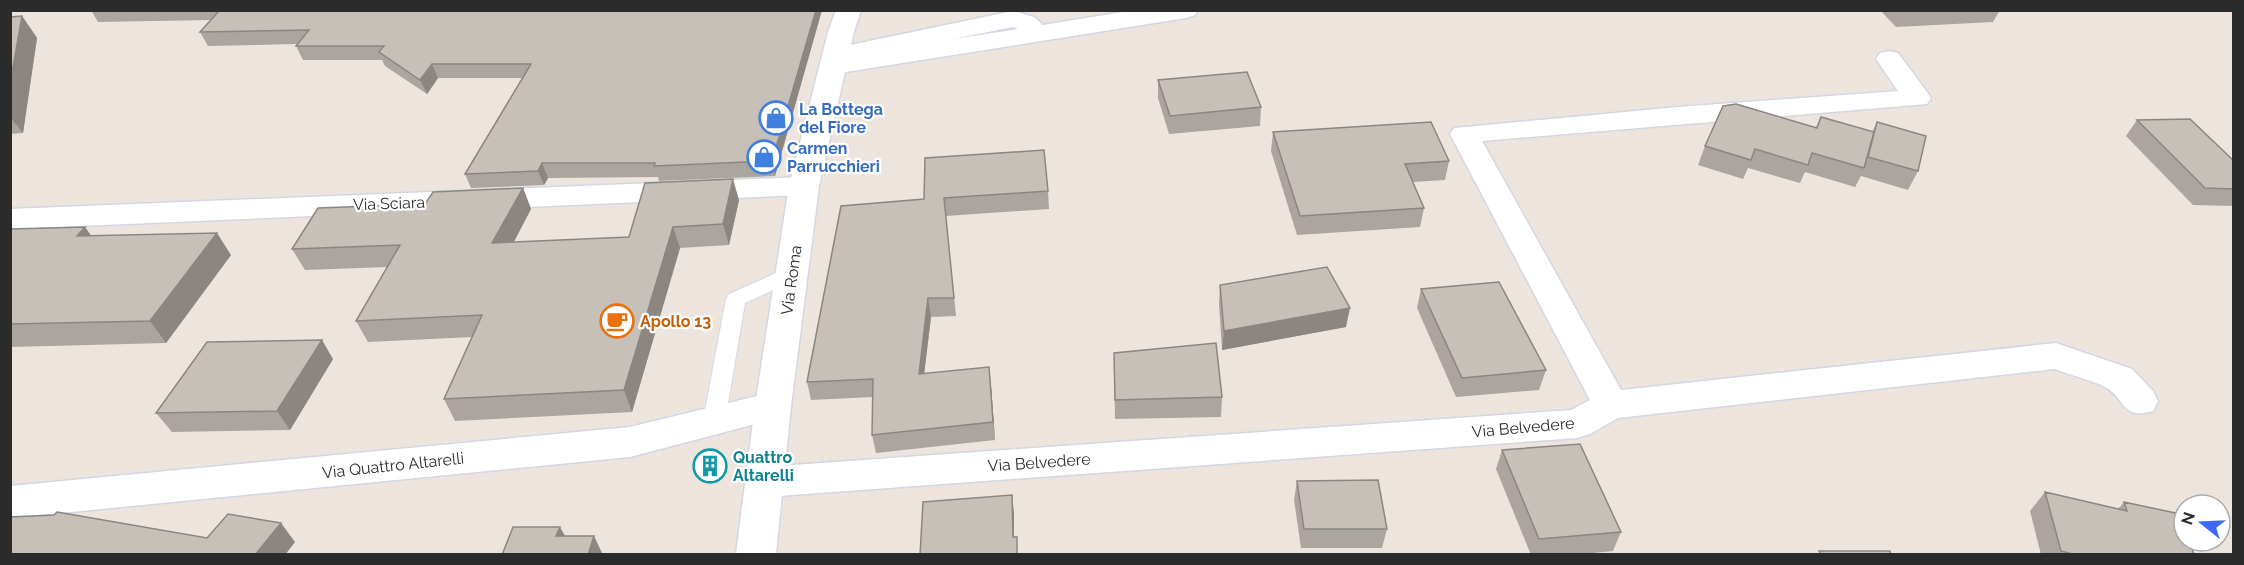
<svg xmlns="http://www.w3.org/2000/svg" width="2244" height="565" viewBox="0 0 2244 565" font-family="Raleway,sans-serif">
	<style>
		.lines { fill: none; stroke-linecap: round; stroke-linejoin: round }
		.service-casing { stroke: #d3d7e4; stroke-width: 2 }
		.minor-casing { stroke: #d3d7e4; stroke-width: 3 }
		.secondary-casing { stroke: #d3d7e4; stroke-width: 3 }
		.service { fill: #fff; fill-rule: evenodd }
		.minor { fill: #fff; fill-rule: evenodd }
		.secondary { fill: #fff; fill-rule: evenodd }
		.wall { fill: #aaa59f }
		.shaded-wall { fill: #8b8682 }
		.building { fill: #c6c0b9; stroke: #8b8682; stroke-width: 1.5 }
		.labels { text-anchor: middle; stroke-width: 4.5; stroke-linejoin: round; paint-order: stroke }
		.shop-label { font-size: 16px; font-weight: bold; fill: #366cbe; stroke: #fff; text-anchor: start }
		.street-label { font-size: 16px; fill: #2b2b2b; stroke: #fff }
		.food-label { font-size: 16px; font-weight: bold; fill: #c56008; stroke: #fff; text-anchor: start }
		.culture-label { font-size: 16px; font-weight: bold; fill: #0d838f; stroke: #fff; text-anchor: start }
	</style>
	<rect width="100%" height="100%" fill="#ede5dd"/>
	<g class="lines">
		<g class="service-casing">
			<path id="service" d="M792,266L799,268L802,273L799,278L745,303L725,421L722,427L714,429L706,427L703,421L726,299L729,294Z"/>
		</g>
		<g class="minor-casing">
			<g id="minor">
				<path d="M1135,10H1198L1195,15L1186,18L833,74L823,72L820,66L824,60L822,56L826,50L1013,11L1034,17L1043,25ZM1013,27L1018,29L953,39Z"/>
				<path d="M1889,51L1898,53L1927,92L1931,98L1927,104L1482,141L1621,390L2056,343L2132,369L2153,391L2158,401L2153,411C2120,421 2126,396 2103,386C2088,379 2071,375 2055,369L1618,418L1590,434L1577,438L765,497L751,493L746,482L751,471L765,467L1571,410L1590,400L1450,134L1454,128L1678,107L1898,91L1876,59L1880,53Z"/>
				<path d="M804,177L815,179L819,186L815,193L804,195L10,229V209Z"/>
				<path d="M773,392L786,396L791,406L786,416L630,457L10,518V486L630,427Z"/>
			</g>
		</g>
		<g class="secondary-casing">
			<path id="secondary" d="M836,10H861L854,32L819,186L791,406L776,554H736L755,406L789,186L828,32Z"/>
		</g>
		<use href="#service" class="service"/>
		<use href="#minor" class="minor"/>
		<use href="#secondary" class="secondary"/>
	</g>
	<g class="wall">
		<path d="M91,10H822L775,176L659,181L658,177L548,178L544,185L471,188L465,174L522,78H438L427,94L385,66L382,60H303L296,46L297,44L208,46L200,32L212,20L98,22Z"/>
		<path d="M1880,10H2000L1993,22L1896,27Z"/>
		<path d="M22,16L37,38L23,133L10,134V17Z"/>
		<path d="M1158,80L1261,107L1260,126L1169,134L1158,98Z"/>
		<path d="M1821,117L1872,132L1877,122L1918,171L1908,190L1861,176L1855,187L1805,172L1800,183L1748,168L1743,179L1698,165L1705,146L1816,127Z"/>
		<path d="M2137,120L2234,161V206L2193,205L2126,136Z"/>
		<path d="M1273,132L1449,161L1445,180L1413,182L1424,208L1420,227L1297,235L1271,151Z"/>
		<path d="M523,188L531,209L514,242L629,237L739,200L729,245L680,248L632,412L455,421L444,399L472,337L368,342L356,321L387,267L305,270L292,249L425,204Z"/>
		<path d="M1048,191L1049,209L946,216L956,316L931,317L924,373L991,385L995,440L876,453L872,435L873,397L811,400L807,382L924,199Z"/>
		<path d="M10,229L91,236L231,255L166,343L10,347Z"/>
		<path d="M1220,285L1346,327L1222,350L1219,304Z"/>
		<path d="M1421,289L1546,370L1539,390L1456,397L1417,308Z"/>
		<path d="M333,359L290,430L172,432L156,413Z"/>
		<path d="M1114,372L1222,397L1221,417L1115,419Z"/>
		<path d="M1502,450L1621,532L1613,551L1573,555H1531L1496,469Z"/>
		<path d="M1297,481L1387,529L1382,548H1301L1294,500Z"/>
		<path d="M2045,492L2118,509L2124,502L2194,555H2041L2030,511Z"/>
	</g>
	<g class="shaded-wall">
		<path d="M816,10H822L775,176L772,161Z"/>
		<path d="M22,16L37,38L23,133L10,117V84Z"/>
		<path d="M432,64L438,78L427,94L420,80Z"/>
		<path d="M542,163L548,178L544,185L538,171Z"/>
		<path d="M733,179L739,200L729,245L723,224Z"/>
		<path d="M523,188L531,209L502,264L492,243Z"/>
		<path d="M85,227L101,249L77,236Z"/>
		<path d="M673,227L680,248L632,412L624,390Z"/>
		<path d="M217,233L231,255L166,343L150,321Z"/>
		<path d="M928,298L931,317L922,392L919,374Z"/>
		<path d="M1350,308L1346,327L1222,350L1224,331Z"/>
		<path d="M322,340L333,359L290,430L277,411Z"/>
		<path d="M989,367L991,385L995,440L993,422Z"/>
		<path d="M1012,495L1014,513V555L1013,537Z"/>
		<path d="M281,523L295,542L285,555H255Z"/>
		<path d="M560,527L569,543L556,536Z"/>
		<path d="M594,536L602,553V555H588Z"/>
	</g>
	<g class="building">
		<path d="M220,10H816L772,161L654,166L655,163H542L538,171L465,174L531,64H432L420,80L379,52L384,46H296L309,30L200,32Z"/>
		<path d="M22,16L10,84V17Z"/>
		<path d="M1247,72L1261,107L1170,116L1158,80Z"/>
		<path d="M1736,104L1817,128L1821,117L1874,132L1864,168L1812,153L1808,165L1755,149L1751,160L1705,146L1723,106Z"/>
		<path d="M2190,119L2234,161V189L2205,188L2137,120Z"/>
		<path d="M1431,122L1449,161L1405,164L1424,208L1300,216L1273,132Z"/>
		<path d="M1877,122L1926,136L1918,171L1868,157Z"/>
		<path d="M1044,150L1048,191L944,198L954,298H928L919,374L989,367L993,422L872,435L873,379L807,382L841,206L924,199L925,158Z"/>
		<path d="M733,179L723,224L673,227L624,390L444,399L482,315L356,321L400,245L292,249L318,208L425,204L433,192L523,188L492,243L629,237L645,183Z"/>
		<path d="M85,227L77,236L217,233L150,321L10,324V229Z"/>
		<path d="M1327,267L1350,308L1224,331L1220,285Z"/>
		<path d="M1499,282L1546,370L1462,378L1421,289Z"/>
		<path d="M322,340L277,411L156,413L207,342Z"/>
		<path d="M1216,343L1222,397L1115,400L1114,353Z"/>
		<path d="M1580,444L1621,532L1539,539L1502,450Z"/>
		<path d="M1378,480L1387,529H1304L1297,481Z"/>
		<path d="M2045,492L2127,511L2124,502L2180,514L2184,525V541H2190L2194,555H2076L2061,551Z"/>
		<path d="M1012,495L1013,537H1017V555H920L923,502Z"/>
		<path d="M57,512L207,538L228,514L281,523L255,555H10V517L54,515Z"/>
		<path d="M513,527H560L556,536H594L588,555H502Z"/>
		<path d="M1819,551H1890L1891,555H1821Z"/>
	</g>
	<defs>
		<g id="shop-ring" transform="scale(1.725)"><circle r="9.5" fill="#fff" stroke="#3f7fe0" stroke-width="1.5"/><path d="M-5-2.5h2.3a2.7 3.5 0 0 1 5.4 0H5L5.5 6h-11ZM-1.5-2.5h3a1.5 2.3 0 0 0-3 0Z" fill="#3f7fe0"/></g>
		<g id="cafe-ring" transform="scale(1.725)"><circle r="9.5" fill="#fff" stroke="#e8710a" stroke-width="1.5"/><path d="M-5.5-4.5H6V0H3Q3 3.5 0 3.5H-2.5Q-5.5 3.5-5.5 0ZM3-3.2v2h1.7v-2ZM-6 4.5H4V6H-6Z" fill="#e8710a"/></g>
		<g id="building-ring" transform="scale(1.725)"><circle r="9.5" fill="#fff" stroke="#0f9aa8" stroke-width="1.5"/><path d="M-4-6H4V6H1V3H-1V6H-4ZM-2.5-4.3h1.7v1.8h-1.7ZM.8-4.3h1.7v1.8H.8ZM-2.5-1h1.7V.8h-1.7ZM.8-1h1.7V.8H.8Z" fill="#0f9aa8"/></g>
	</defs>
	<g fill-rule="evenodd">
		<use href="#shop-ring" x="776" y="118"/>
		<use href="#shop-ring" x="764" y="157"/>
		<use href="#cafe-ring" x="617" y="321"/>
		<use href="#building-ring" x="710" y="466"/>
	</g>
	<g class="labels">
		<g class="shop-label">
			<text x="799" y="115">La Bottega<tspan x="799" dy="18">del Fiore</tspan></text>
			<text x="787" y="154">Carmen<tspan x="787" dy="18">Parrucchieri</tspan></text>
		</g>
		<g class="street-label">
			<text transform="translate(389 203) rotate(-2)" y="6">Via Sciara</text>
			<text transform="translate(791 280) rotate(-82)" y="6">Via Roma</text>
			<text transform="translate(1523 427) rotate(-5)" y="6">Via Belvedere</text>
			<text transform="translate(1039 462) rotate(-4)" y="6">Via Belvedere</text>
			<text transform="translate(393 465) rotate(-6)" y="6">Via Quattro Altarelli</text>
		</g>
		<g class="food-label">
			<text x="640" y="327">Apollo 13</text>
		</g>
		<g class="culture-label">
			<text x="733" y="463">Quattro<tspan x="733" dy="18">Altarelli</tspan></text>
		</g>
	</g>
	<rect width="2244" height="565" fill="none" stroke="#2b2b2b" stroke-width="24"/>
	<g transform="translate(2202 523) rotate(288)"><circle r="28" fill="#ffffff" stroke="#aaaaaa" stroke-width="1.5"/>
	<path d="M0-4.5L10 22L0 15L-10 22Z" fill="#3d6afa"/>
	<text y="-9" font-size="16" font-weight="bold" text-anchor="middle" fill="#2b2b2b">N</text>
	</g>
</svg>
